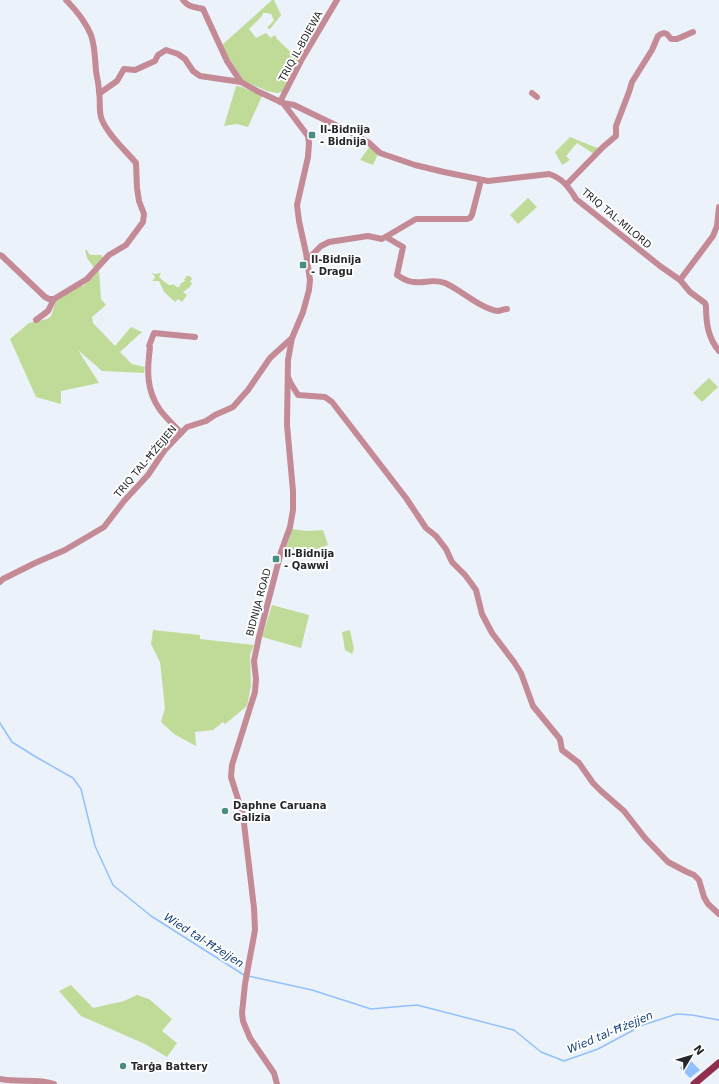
<svg xmlns="http://www.w3.org/2000/svg" width="719" height="1084" viewBox="0 0 719 1084" font-family="'DejaVu Sans',sans-serif">
	<style>
		.green { fill: #c0db97 }
		.water { fill: #91c0fe }
		.lines { fill: none; stroke-linecap: round; stroke-linejoin: round }
		.stream { stroke: #91c0fe; stroke-width: 1.5 }
		.minor { stroke: #c48a96; stroke-width: 6 }
		.major { stroke: #912d4d; stroke-width: 7 }
		.poi-dot { fill: #488d82; stroke: #fff; stroke-width: 1.5 }
		.labels { text-anchor: middle; stroke-width: 4; stroke-linejoin: round; paint-order: stroke }
		.street-label { font-size: 10px; fill: #26282b; stroke: #fff }
		.poi-label { font-size: 10px; font-weight: bold; fill: #26282b; stroke: #fff; text-anchor: start }
		.water-label { font-size: 11px; font-style: italic; fill: #134178; stroke: #fff }
	</style>
	<rect width="100%" height="100%" fill="#ecf2fa"/>
	<g class="green">
		<path d="M272,0H274L281,15L270,29L267,28L274,20L271,14L267,13H263L262,16L249,29L256,38L266,33L271,38L275,35L277,39L299,60L283,92L277,93L267,91L244,81L228,57L222,45Z"/>
		<path d="M236,86L242,87L262,96L248,127L237,124L224,126Z"/>
		<path d="M570,137L592,146L599,148L594,154L577,143L566,156L570,160L562,165L555,152Z"/>
		<path d="M370,146L378,154L373,165L360,160Z"/>
		<path d="M528,198L537,207L518,224L510,215Z"/>
		<path d="M85,250H87L89,254L91,255H102V257H105L95,269L87,258Z"/>
		<path d="M99,270L101,299L106,305L92,317L93,323L115,346L131,327L142,332L120,352L132,364L145,367L144,373L102,371L78,350L99,383L61,391V404L36,397L10,339L29,323L47,319L51,316L57,298L81,285L83,286Z"/>
		<path d="M152,273L155,274L161,273L159,277C161,279 166,283 169,285H172L173,284L177,287H179L180,286V284L185,281L184,279L186,278V276H190L192,279L190,282L192,283L190,287L183,292L187,295L182,302L178,299L175,302L174,301L164,292L159,281H152L154,279L155,277L153,274H151Z"/>
		<path d="M709,378L718,387L702,402L693,393Z"/>
		<path d="M292,529L306,531L323,530L328,545L315,550L306,552L286,548Z"/>
		<path d="M272,605L309,615L301,648L262,637Z"/>
		<path d="M153,630L200,635V639L254,645L250,655L251,686L247,706L225,724L223,722L213,730L195,732L196,746L174,734L161,722L165,708L160,662L151,644Z"/>
		<path d="M350,630L354,649L352,654L345,650L342,632Z"/>
		<path d="M71,985L93,1008L124,1001L137,995L149,999L172,1019L162,1031L177,1043L167,1057L145,1044L81,1016L59,991Z"/>
	</g>
	<path class="water" d="M689,1059L700,1070L690,1078L680,1068Z"/>
	<g class="lines">
		<g class="stream">
			<path d="M0,723L12,742L36,757L73,778L81,789L95,846L113,885L151,916L244,975"/>
			<path d="M248,976L312,990L371,1009L417,1005L514,1030L541,1052L564,1061L598,1049L643,1025L677,1014L692,1015L719,1020"/>
		</g>
		<g class="minor">
			<path d="M183,0C188,7 195,7 203,9L227,61L241,82L257,91L283,103L308,136L309,143L308,157L297,205L299,221L306,253L310,280L309,290L303,312L292,338L288,360L287,425L293,491V510L290,527L281,552L259,637L254,661L256,679L255,692L232,765L231,777L243,815L254,908L255,930L245,984L242,1013L243,1021L250,1038L274,1073L277,1084"/>
			<path d="M100,93L117,81L124,69L135,70L155,61L158,55L166,50L178,54L185,59L193,71L200,76L241,82"/>
			<path d="M532,93L537,97"/>
			<path d="M280,102L302,59L337,0"/>
			<path d="M283,103L294,105L350,132L368,142L380,153L415,165L444,172L488,181L549,174C562,178 569,187 576,199L660,266L680,280L690,292L705,303L706,306C706,323 708,338 719,351"/>
			<path d="M567,184L603,147L616,136V126L629,92L632,82L652,50L658,36L661,34L664,33L667,34L671,39H677L693,32"/>
			<path d="M386,237L403,247L397,275C402,278 407,282 414,282C424,284 432,278 445,283C461,290 481,309 498,311C500,311 504,309 507,309"/>
			<path d="M0,255L2,256L45,297L49,299H54"/>
			<path d="M307,260L321,246L329,242L368,236L382,239L416,219H467L470,218L472,215L481,180"/>
			<path d="M680,280L713,236L717,226L719,207"/>
			<path d="M36,320L48,311L54,299L87,279L109,255L126,245L143,222L144,214L139,201L137,188L136,163C126,151 108,135 102,120C98,111 101,102 99,92C99,85 97,78 96,71C95,59 95,46 91,35C85,21 76,10 66,0"/>
			<path d="M289,379L290,382L298,395L325,397L332,402L406,498L426,528L436,536L446,549L452,562L465,575L471,583L476,590L482,614L492,633L514,662L521,673L533,706L560,739L562,750L579,763L593,783L601,791L624,811L645,838L668,862L687,872L694,875L699,880L704,897L708,904L719,914"/>
			<path d="M181,433C174,425 166,418 160,410C146,390 147,370 150,347L149,346L154,333L195,337"/>
			<path d="M0,582L3,579L35,563L65,550L104,527L124,501L148,475L164,451L181,433L187,427L206,421L215,415L233,407L248,390L270,358L292,338"/>
			<path d="M0,1079C18,1083 37,1078 54,1084"/>
		</g>
		<path class="major" d="M694,1084L719,1063"/>
	</g>
	<g class="poi-dot">
		<rect x="308" y="131" width="8" height="8" rx="2"/>
		<rect x="299" y="261" width="8" height="8" rx="2"/>
		<rect x="272" y="555" width="8" height="8" rx="2"/>
		<circle cx="225" cy="811" r="4"/>
		<circle cx="123" cy="1066" r="4"/>
	</g>
	<g class="labels">
		<g class="street-label">
			<text transform="translate(300 46) rotate(-61)" y="4">TRIQ IL-BDIEWA</text>
			<text transform="translate(617 218) rotate(40)" y="4">TRIQ TAL-MILORD</text>
			<text transform="translate(145 461) rotate(-50)" y="4">TRIQ TAL-ĦŻEJJEN</text>
			<text transform="translate(258 602) rotate(-75)" y="4">BIDNIJA ROAD</text>
		</g>
		<g class="poi-label">
			<text x="320" y="133">Il-Bidnija<tspan x="320" dy="12">- Bidnija</tspan></text>
			<text x="311" y="263">Il-Bidnija<tspan x="311" dy="12">- Dragu</tspan></text>
			<text x="284" y="557">Il-Bidnija<tspan x="284" dy="12">- Qawwi</tspan></text>
			<text x="233" y="809">Daphne Caruana<tspan x="233" dy="12">Galizia</tspan></text>
			<text x="131" y="1070">Tarġa Battery</text>
		</g>
		<g class="water-label">
			<text transform="translate(204 940) rotate(32)" y="4">Wied tal-Ħżejjen</text>
			<text transform="translate(610 1032) rotate(-23)" y="4">Wied tal-Ħżejjen</text>
		</g>
	</g>
	<g transform="translate(691 1056) rotate(52)" stroke="#ffffff" stroke-width="3" paint-order="stroke">
	<path d="M0-3L7 15L0 10L-7 15Z" fill="#26282b"/>
	<text y="-6" font-size="11" font-weight="bold" text-anchor="middle" fill="#26282b">N</text>
	</g>
</svg>
